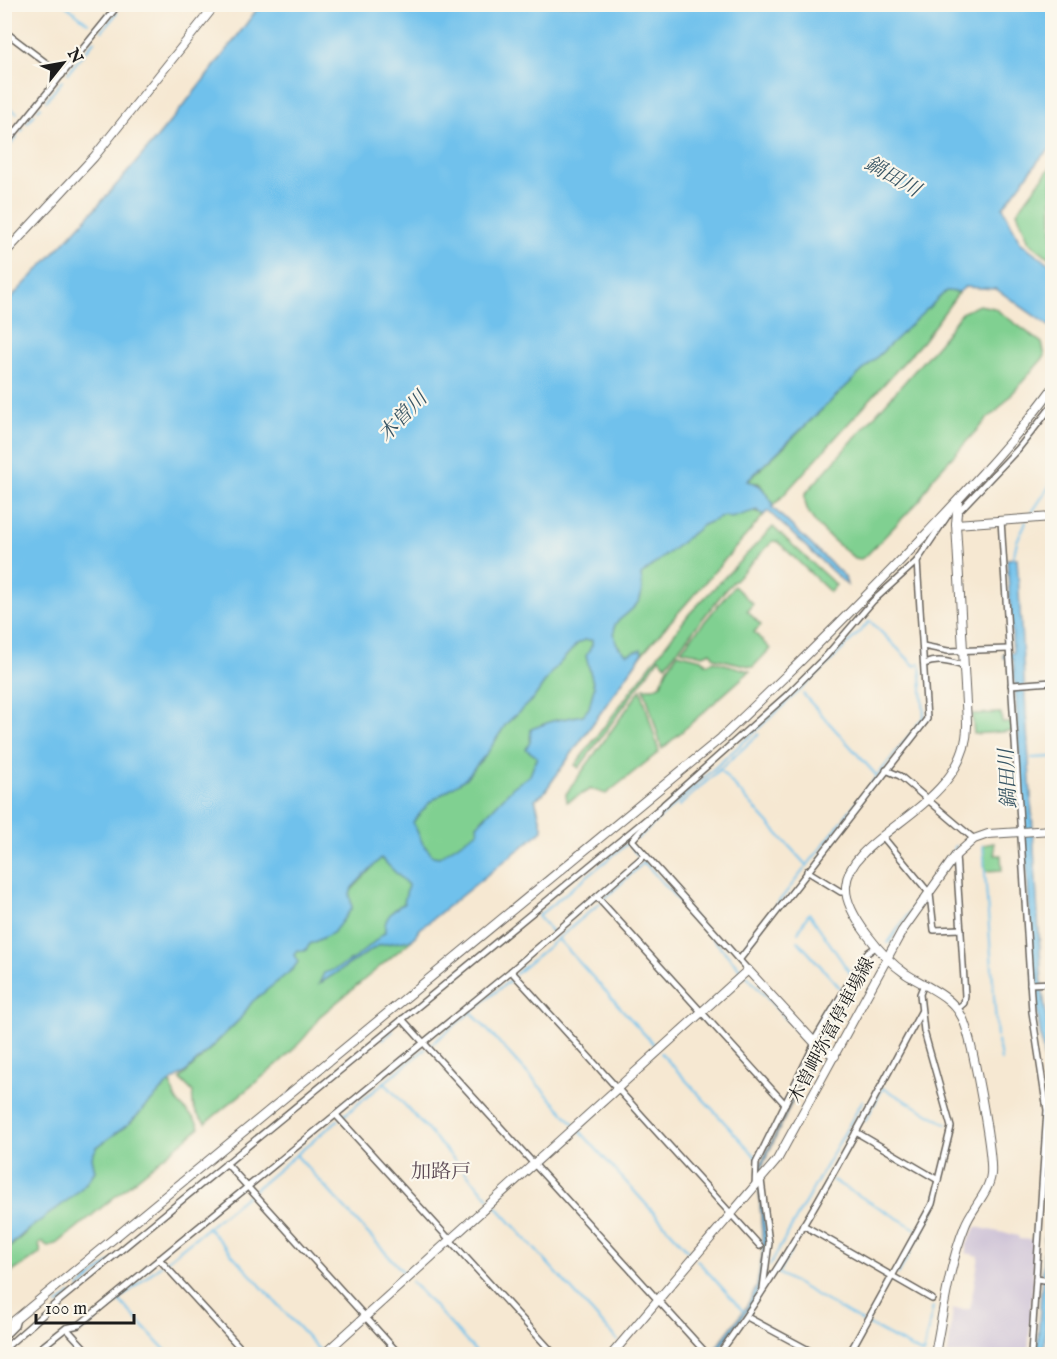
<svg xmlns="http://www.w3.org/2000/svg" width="1057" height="1359" viewBox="0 0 1057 1359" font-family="'IM FELL English','Noto Serif JP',serif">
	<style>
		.industrial { fill: #cbbfd5 }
		.green { fill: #80d091; stroke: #4e7656; stroke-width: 1.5 }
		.water { fill: #70c1ec; stroke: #466e84; stroke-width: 1.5; fill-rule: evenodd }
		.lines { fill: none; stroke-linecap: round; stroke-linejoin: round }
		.stream { stroke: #70c1ec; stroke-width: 2 }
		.street-casing { stroke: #68635c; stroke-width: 8 }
		.secondary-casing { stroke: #68635c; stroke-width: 10 }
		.street { stroke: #fff; stroke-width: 5 }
		.secondary { stroke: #fff; stroke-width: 8 }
		.labels { text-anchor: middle; stroke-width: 4.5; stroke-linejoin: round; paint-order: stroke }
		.street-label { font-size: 18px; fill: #1c1c1c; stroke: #fbf7ec }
		.water-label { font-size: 20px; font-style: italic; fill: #395665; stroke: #fbf7ec }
		.neighbourhood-label { font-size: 20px; fill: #5d4b56; stroke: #fbf7ec }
	</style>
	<rect width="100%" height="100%" fill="#fbf7ec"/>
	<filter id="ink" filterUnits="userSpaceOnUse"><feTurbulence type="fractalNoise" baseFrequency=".0167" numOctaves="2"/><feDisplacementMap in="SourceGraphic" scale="12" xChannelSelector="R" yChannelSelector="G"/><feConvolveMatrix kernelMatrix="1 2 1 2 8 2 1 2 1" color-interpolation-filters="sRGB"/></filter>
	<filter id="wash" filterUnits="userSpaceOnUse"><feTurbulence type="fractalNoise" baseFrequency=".008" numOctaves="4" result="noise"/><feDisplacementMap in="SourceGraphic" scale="24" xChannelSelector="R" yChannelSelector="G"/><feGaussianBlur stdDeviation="1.35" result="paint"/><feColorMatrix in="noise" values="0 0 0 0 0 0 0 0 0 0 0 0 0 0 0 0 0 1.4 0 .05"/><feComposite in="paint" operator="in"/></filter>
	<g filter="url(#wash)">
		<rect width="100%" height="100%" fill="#f6e8d2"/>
		<path class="industrial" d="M976,1227L1018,1236L1019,1239L1036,1240L1028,1354H948L953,1309H970L979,1256L966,1253V1246Z"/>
		<g class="green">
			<path d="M1052,165V260L1029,242L1017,212Z"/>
			<path d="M946,290L959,292L923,341L779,500L774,505L759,483L747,482Z"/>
			<path d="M979,305L994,308L1042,343L1045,356L997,411L988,418L933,478L920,500L867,555L861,559L854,558C837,542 802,521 805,494L939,343L961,313Z"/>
			<path d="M727,500L764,515L642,654L543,794L535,799L541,822L443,869L406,829L603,606Z"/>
			<path d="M773,527L836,585L830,592L778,542L773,541L726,589L666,665L659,658L579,768L575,765L689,614Z"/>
			<path d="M734,586L753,604L747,611L761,625L754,632L770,649L753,667L714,658L711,652L703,655L681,650Z"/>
			<path d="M678,653L702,659L707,664L714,661L750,671L662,749L644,688H653L661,684L667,669Z"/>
			<path d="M641,689L659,752L606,794L591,789L567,802L566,794Z"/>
			<path d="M1001,713L1002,723H1012V731L974,734L972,714Z"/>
			<path d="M994,843L995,855H1001L1002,870L985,871L983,845Z"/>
			<path d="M385,853L408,870L420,929L412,940L319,1017C301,1052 238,1095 206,1123C195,1114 191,1106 193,1092L180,1079L240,1019L247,1006Z"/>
			<path d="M168,1084H172C172,1108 198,1114 199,1128L58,1243L48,1247L43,1242L39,1244L41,1253L12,1272L5,1281V1252L69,1192L97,1147L130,1123Z"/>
		</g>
		<g class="water">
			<path d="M260,5H1052V148L1042,156L1003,207L1020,242L1052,266V328L996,289L965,287L959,292L946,291L747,481C768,486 761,491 774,505L772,507L845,577L847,585L768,511L764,515L757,510L731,518L724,516L703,525L641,575C646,605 634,606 615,624C613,638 615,646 627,654L641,649L642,654L543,794L535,799L543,830L420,929L412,940L379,945L319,984L324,973C347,967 368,948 385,932C383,918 393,910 404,903L408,885L381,858L352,888L350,895L352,908L333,933L310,944L305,951L297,950L294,955L298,962L293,969L252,1002L240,1019L187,1071L168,1084L130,1123L97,1147L92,1157L95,1171C75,1204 31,1220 5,1252V304C97,211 185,110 260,5ZM584,640H592V645L586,656L594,687L589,708L583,715L552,721L531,729L530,742L526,749L537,757L530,775L513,787L477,825L478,831L439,857L433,856L423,844L413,822L430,802L465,779L488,752L506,724L534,698L551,673L577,644Z"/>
			<path d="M1017,558L1042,984L1052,1059V1236L1044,1354H1037L1052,1120L1035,994L1013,659L1003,658V654L1013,653L1007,559Z"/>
			<path d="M820,1041L761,1169L759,1178L767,1244L762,1282L753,1303L715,1354H711L746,1308L757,1286L763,1251L758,1170Z"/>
		</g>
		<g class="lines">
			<g class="stream">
				<path d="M64,4L88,23"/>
				<path d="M122,6L123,4"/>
				<path d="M102,31L117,13"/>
				<path d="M86,51L95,40"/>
				<path d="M68,73L84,53"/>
				<path d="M46,101L62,81"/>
				<path d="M4,104L17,113"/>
				<path d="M38,110L41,107"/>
				<path d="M27,123L35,114"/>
				<path d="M21,131L23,129"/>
				<path d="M5,151L17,137"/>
				<path d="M1029,517L1052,482"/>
				<path d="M1013,559L1017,541L1026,522"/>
				<path d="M803,694L877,776"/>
				<path d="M1032,758L1052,757"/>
				<path d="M720,770L807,866"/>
				<path d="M679,806L759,734"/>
				<path d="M844,818L912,732"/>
				<path d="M637,839L820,672L870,621L915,666L920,663L924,716L915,728"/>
				<path d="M983,845L997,1037"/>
				<path d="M928,887L956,846"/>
				<path d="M603,900L644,862L741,970"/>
				<path d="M773,909L842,821"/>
				<path d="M552,932L538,916L628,843L638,855"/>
				<path d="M798,932L809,913L850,973"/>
				<path d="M559,940L657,1048"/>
				<path d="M798,941L841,989"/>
				<path d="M888,943L924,892"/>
				<path d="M740,953L771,913"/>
				<path d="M516,974L600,903"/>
				<path d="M747,976L812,1047"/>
				<path d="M471,1012L574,1124"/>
				<path d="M383,1039L393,1031"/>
				<path d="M998,1041L1001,1060"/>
				<path d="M819,1043L855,977"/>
				<path d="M429,1046L514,977"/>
				<path d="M661,1053L757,1158"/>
				<path d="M384,1082L489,1198"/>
				<path d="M341,1118L425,1049"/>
				<path d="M865,1121L883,1088L947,1124"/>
				<path d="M579,1130L691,1254"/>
				<path d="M296,1155L406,1275"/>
				<path d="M231,1163L239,1156"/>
				<path d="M832,1180L916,1229"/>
				<path d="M254,1190L338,1120"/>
				<path d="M937,1202L939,1193"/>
				<path d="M494,1204L618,1341"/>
				<path d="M207,1227L321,1352"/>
				<path d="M915,1244L935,1208"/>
				<path d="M791,1251L778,1273L863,1322"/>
				<path d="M697,1260L743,1311"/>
				<path d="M165,1262L249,1194"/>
				<path d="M770,1265L863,1100"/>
				<path d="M898,1274L911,1251"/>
				<path d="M411,1281L478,1354"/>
				<path d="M79,1288L118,1256"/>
				<path d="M119,1300L169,1354"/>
				<path d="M58,1305L71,1294"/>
				<path d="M869,1325L923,1354"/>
				<path d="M71,1330H83L161,1265"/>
				<path d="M626,1350L630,1354"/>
				<path d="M43,1354L68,1333"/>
				<path d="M923,1354L933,1307"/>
			</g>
		</g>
	</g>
	<g filter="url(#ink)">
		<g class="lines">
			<g class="street-casing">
				<g id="street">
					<path d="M4,31L62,75"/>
					<path d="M4,146L119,4"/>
					<path d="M958,512L1018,449L1052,406"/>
					<path d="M1001,520L1032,1012L1047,1110L1031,1354"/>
					<path d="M923,646L948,651L1009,649"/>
					<path d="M924,664C938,658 950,662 964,666"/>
					<path d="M1011,685L1052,682"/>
					<path d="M886,770L900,776L974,839"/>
					<path d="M664,804L787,695L826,656L873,601L917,561L950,512"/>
					<path d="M658,812L632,840L748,970"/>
					<path d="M883,837L930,894L934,930L961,929"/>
					<path d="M956,855L965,996L964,1003L957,1009"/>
					<path d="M807,871L841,892H846"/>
					<path d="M597,897L785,1104"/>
					<path d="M740,959L927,719L917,561"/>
					<path d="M511,971L760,1246"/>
					<path d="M1030,984L1052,983"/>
					<path d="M402,1019L707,1354"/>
					<path d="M814,1041L866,954L877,946"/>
					<path d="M336,1115L554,1354"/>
					<path d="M856,1132L938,1180"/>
					<path d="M226,1163L399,1354"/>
					<path d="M761,1180L769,1243L763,1288"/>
					<path d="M755,1186L756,1163L815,1043"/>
					<path d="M803,1225L932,1299"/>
					<path d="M159,1259L246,1354"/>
					<path d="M1036,1279L1052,1281"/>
					<path d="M747,1317L816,1354"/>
					<path d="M66,1328L90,1354"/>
					<path d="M4,1337L15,1326L17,1319"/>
					<path d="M4,1349L54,1305L666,803"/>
					<path d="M33,1354L66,1328L79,1325L511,971L645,855"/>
					<path d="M719,1354C797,1248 858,1128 921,1012"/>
					<path d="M849,1354L932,1204L951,1127L924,1031L920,994L924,984"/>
				</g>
			</g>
			<g class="secondary-casing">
				<g id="secondary">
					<path d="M4,254L94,157L216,4"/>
					<path d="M956,524L1052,517"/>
					<path d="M4,1329L721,738C792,671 860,603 927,533C971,486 1014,441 1052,389"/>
					<path d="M324,1354L748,970L815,1043L835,1056"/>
					<path d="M612,1354L777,1160L902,931L956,855L974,839L988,834L1052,830"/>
					<path d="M935,1354C943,1314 949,1265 965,1226C971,1209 989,1193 991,1174C993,1153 972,1036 962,1017C952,996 925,986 906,974C884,959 844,913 846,886C849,832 970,807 967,722L956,524L958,501"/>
				</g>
			</g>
			<use href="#street" class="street"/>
			<use href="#secondary" class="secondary"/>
		</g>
	</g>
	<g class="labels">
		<g class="street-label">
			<text transform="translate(831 1030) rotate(-62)" y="6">木曽岬弥富停車場線</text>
		</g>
		<g class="water-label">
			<text transform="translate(893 176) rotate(30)" y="7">鍋田川</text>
			<text transform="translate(402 416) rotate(-46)" y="7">木曽川</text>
			<text transform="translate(1007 779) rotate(-93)" y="7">鍋田川</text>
		</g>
		<g class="neighbourhood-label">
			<text x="441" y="1178">加路戸</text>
		</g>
	</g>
	<rect width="1057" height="1359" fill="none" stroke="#fbf7ec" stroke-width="24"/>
	<g transform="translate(63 63) rotate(59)" stroke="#fbf7ec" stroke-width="4.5" paint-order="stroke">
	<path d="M0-4.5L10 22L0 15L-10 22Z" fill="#1c1c1c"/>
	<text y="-9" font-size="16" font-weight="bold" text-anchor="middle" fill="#1c1c1c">N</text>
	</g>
	<path d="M36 1314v9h98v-9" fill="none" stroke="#1c1c1c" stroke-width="3"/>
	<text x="45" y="1314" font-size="18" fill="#1c1c1c" stroke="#fbf7ec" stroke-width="4.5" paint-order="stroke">100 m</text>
</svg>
